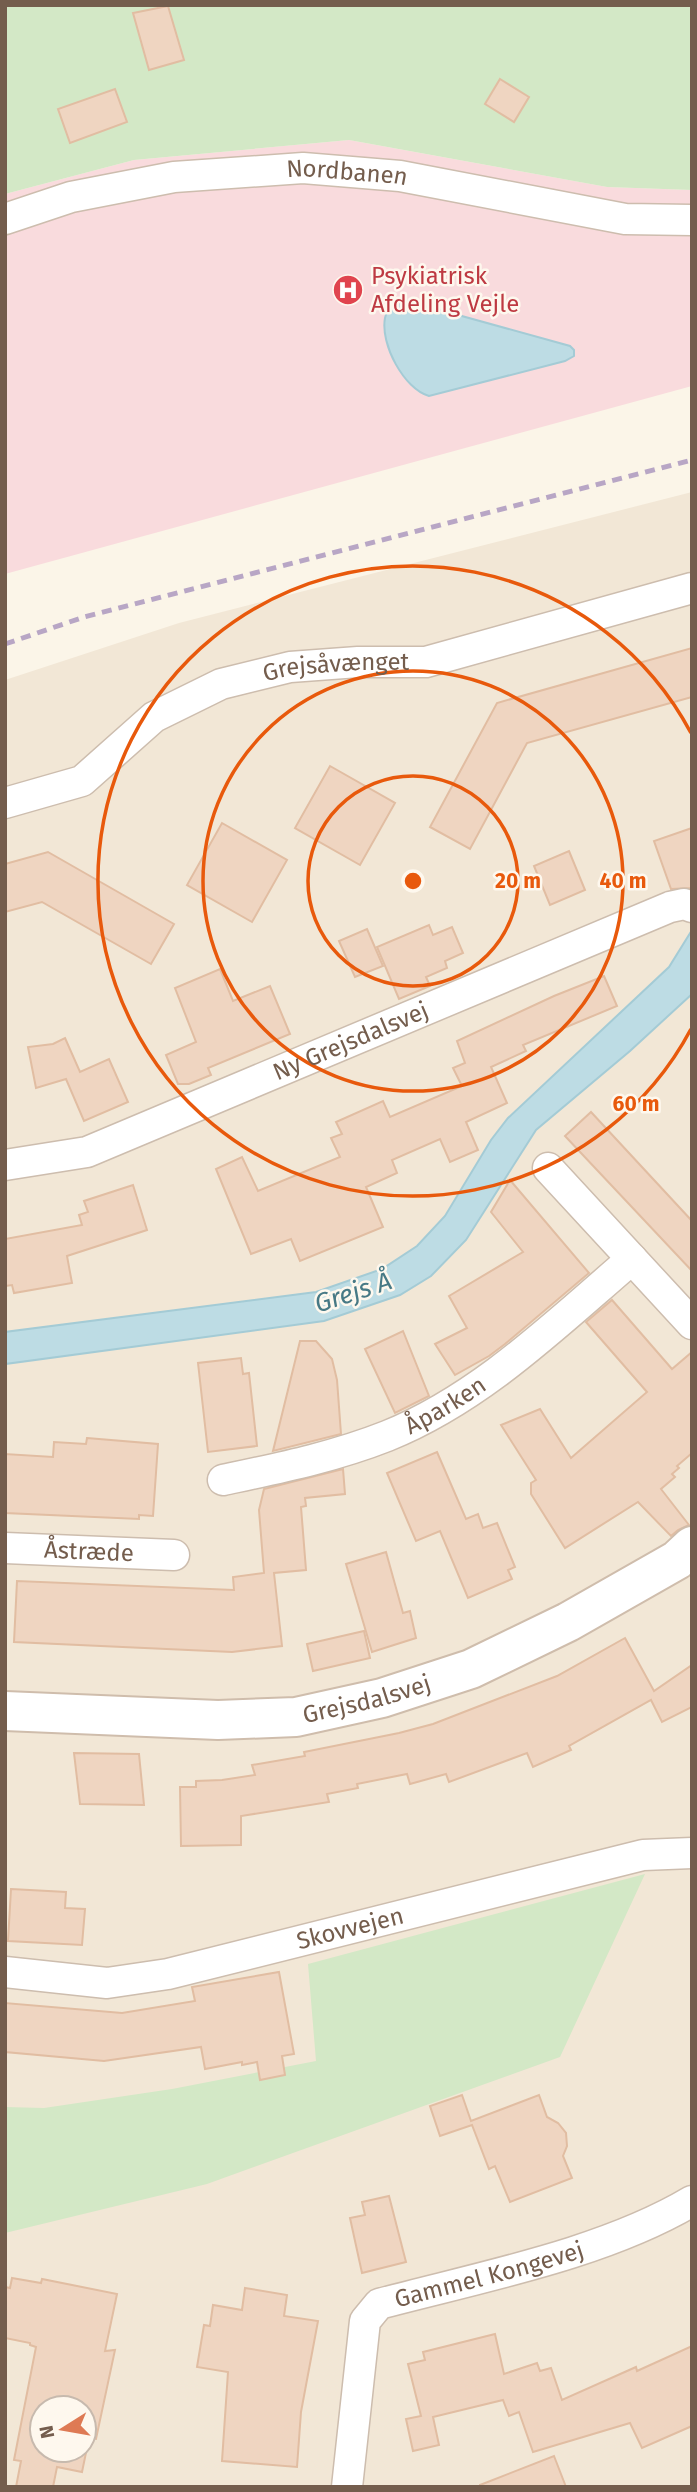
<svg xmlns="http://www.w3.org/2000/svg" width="697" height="2492" viewBox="0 0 697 2492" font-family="'Fira Sans',sans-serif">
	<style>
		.residential { fill: #f2e7d6; fill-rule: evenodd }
		.medical { fill: #f9dbdd }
		.green { fill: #d3e8c6 }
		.water { fill: #bddce4; stroke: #a4cbd5; stroke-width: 2 }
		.building { fill: #efd5c1; stroke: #e1bda2; stroke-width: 2; fill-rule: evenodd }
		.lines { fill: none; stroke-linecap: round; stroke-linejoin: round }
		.street-casing { stroke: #cdbdae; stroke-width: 33 }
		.secondary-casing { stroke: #cfbdac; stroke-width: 42 }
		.street { stroke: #fff; stroke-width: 30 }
		.secondary { stroke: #fff; stroke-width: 38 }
		.rail { stroke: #b8a6c5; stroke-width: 5; stroke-dasharray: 10 7; stroke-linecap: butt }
		.ring { fill: none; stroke: #e8590c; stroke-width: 3.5 }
		.labels { text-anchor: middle; stroke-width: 5; stroke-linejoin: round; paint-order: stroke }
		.street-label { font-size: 24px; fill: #745d4d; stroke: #fef8ee }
		.health-label { font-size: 24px; fill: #be3a42; stroke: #fef8ee; text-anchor: start }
		.water-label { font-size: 26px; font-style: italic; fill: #477985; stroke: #fef8ee }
		.centre { fill: #e8590c; stroke: #fef8ee; stroke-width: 3.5 }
		.ring-label { font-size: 21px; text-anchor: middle; font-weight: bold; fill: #e8590c; stroke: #fef8ee; stroke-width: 5; stroke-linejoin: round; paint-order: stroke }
	</style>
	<rect width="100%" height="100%" fill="#fbf5e8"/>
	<path class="residential" d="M692,492V2487H5V680L179,623ZM42,2408H84V2450H42Z"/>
	<path class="medical" d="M349,140L607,187L692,190V386L5,574V194L134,160Z"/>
	<g class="green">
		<path d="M5,5H692V190L607,187L349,140L134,160L5,194Z"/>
		<path d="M645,1874L560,2057L207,2184L5,2233V2107L44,2108L172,2089L316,2061L308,1964Z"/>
	</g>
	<g class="water">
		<path d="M404,300L570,346L574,350V356L565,361L429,396C404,389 380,344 385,318C387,308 395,304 404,300Z"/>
		<path d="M692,930V994L630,1051L536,1130L466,1240L431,1276L400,1295L324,1321L5,1364V1332L316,1292L382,1269L417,1246L445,1216L491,1140L508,1118L669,967Z"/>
	</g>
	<g class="building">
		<path d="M168,6L184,60L149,70L133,13Z"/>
		<path d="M500,79L529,97L514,122L485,104Z"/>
		<path d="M115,89L127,122L70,143L58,109Z"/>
		<path d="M692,648V697L527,743L470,849L430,827L497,703Z"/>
		<path d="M330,766L395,803L360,865L295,828Z"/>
		<path d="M222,823L287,860L252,922L187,885Z"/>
		<path d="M692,828V888L671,889L654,841Z"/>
		<path d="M569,851L585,890L550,905L534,866Z"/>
		<path d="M48,852L174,924L151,964L42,902L5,912V864Z"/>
		<path d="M429,925L433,935L452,927L463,953L445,961L447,968L426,977L430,986L399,999L377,947Z"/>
		<path d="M367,929L383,966L355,977L339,941Z"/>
		<path d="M220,969L233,1001L270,986L290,1034L208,1068L211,1075L189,1084H178L166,1055L196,1042L175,988Z"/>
		<path d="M604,976L617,1006L523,1045L526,1051L491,1067L507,1103L466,1122L478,1150L450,1162L440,1139L392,1160L397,1173L366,1187L383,1227L300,1261L291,1239L251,1254L216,1169L242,1157L258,1191L340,1157L331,1138L342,1134L336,1122L383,1101L390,1117L462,1086L453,1068L465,1063L457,1041L554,996Z"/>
		<path d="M65,1038L80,1072L109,1059L128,1102L84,1121L66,1079L36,1088L28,1047L53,1044Z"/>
		<path d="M591,1112L692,1221V1271L565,1136Z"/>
		<path d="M510,1180L589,1273L505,1344L489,1356L455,1375L435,1344L467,1328L449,1296L523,1252L491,1212Z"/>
		<path d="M133,1185L147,1230L67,1256L72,1283L14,1293L12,1285L5,1286V1239L82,1225L79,1215L88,1212L84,1201Z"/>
		<path d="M612,1300L672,1369L692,1352V1453L677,1466L679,1468L672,1474L675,1477L661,1489L689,1525L678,1530L671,1536L638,1502L565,1548L531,1494V1483L536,1480L501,1425L540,1409L571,1458L647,1392L586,1322Z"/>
		<path d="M403,1331L429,1396L395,1413L365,1349Z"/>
		<path d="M300,1341H316L332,1359L337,1380L341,1434L273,1451Z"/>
		<path d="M241,1358L243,1374L249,1373L257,1446L208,1452L198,1363Z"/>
		<path d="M87,1438L158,1444L153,1516L139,1515V1519L5,1513V1454L53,1457L54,1442L86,1444Z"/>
		<path d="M437,1452L466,1519L478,1514L483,1528L497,1523L515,1567L508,1570L512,1579L468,1598L440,1531L416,1541L387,1473Z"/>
		<path d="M343,1469L345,1494L305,1498L306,1506L301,1507L306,1570L274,1573L282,1646L232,1652L14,1642L17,1581L234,1590L233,1577L264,1573L259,1510L264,1489Z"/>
		<path d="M386,1552L403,1613L410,1611L416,1638L372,1652L346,1564Z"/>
		<path d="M364,1631L370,1658L313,1671L307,1644Z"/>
		<path d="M625,1638L654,1691L692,1665V1707L662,1722L651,1700L569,1746L571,1750L533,1767L527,1753L449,1782L446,1774L410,1784L407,1774L357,1784L358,1788L327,1794L329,1802L241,1816V1845L181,1846L180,1787H196V1781L222,1780L255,1775L252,1765L305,1756L304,1752L399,1733L433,1724L557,1676Z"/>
		<path d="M74,1753L139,1754L144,1805L80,1804Z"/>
		<path d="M11,1889L66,1892L65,1908L85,1909L82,1945L8,1941Z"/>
		<path d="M279,1972L294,2054L282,2056L285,2075L260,2080L257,2062L242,2065V2062L205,2069L201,2047L104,2061L5,2052V2003L122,2013L195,2001L192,1987Z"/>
		<path d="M462,2095L471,2121L539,2095L547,2117L558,2123L566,2133L567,2146L563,2156L572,2178L510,2202L495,2166L489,2169L472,2125L440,2136L430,2106Z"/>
		<path d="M389,2196L406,2262L362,2273L350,2218L365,2215L362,2202Z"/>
		<path d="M12,2278L41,2283L42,2279L117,2294L105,2351L115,2350L96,2439L89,2438L82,2472L57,2467L53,2487H16L21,2461L14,2460L36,2347L30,2345V2343L5,2338V2287L10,2288ZM42,2408H84V2450H42Z"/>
		<path d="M245,2288L287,2295L284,2316L318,2321L301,2412L297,2467L222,2461L228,2372L197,2367L204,2325L210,2326L213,2305L242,2310Z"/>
		<path d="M495,2334L504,2374L537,2363L540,2371L551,2368L562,2400L636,2367L637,2371L692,2346V2426L642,2448L630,2423L533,2452L519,2412L509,2416L503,2400L433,2417L439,2445L413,2451L406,2419L421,2416L408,2364L425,2360L423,2352Z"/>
		<path d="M554,2456L566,2487H480V2485Z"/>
	</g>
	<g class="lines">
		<g class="street-casing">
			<g id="street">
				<path id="s1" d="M5,219L71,197L174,177L303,168L400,176L625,219L692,220"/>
				<path id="s2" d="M5,803L82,781L154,717L221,684L290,667L358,662H426L692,588"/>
				<path id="s3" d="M5,1165L87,1152L670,907L684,904L692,907"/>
				<path d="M548,1168L692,1324"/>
				<path id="s4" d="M223,1480C279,1468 334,1457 387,1436C481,1398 556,1324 632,1259"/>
				<path id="s5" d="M5,1548L174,1555"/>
				<path id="s6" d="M5,1972L107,1983L168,1974L643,1855L692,1853"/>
				<path id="s7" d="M347,2487L365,2321L379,2304C480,2277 603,2254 692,2201"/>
			</g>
		</g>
		<g class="secondary-casing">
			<g id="secondary">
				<path id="s8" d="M5,1711L218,1720L296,1717L382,1698L471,1669L568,1622L677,1560L692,1546"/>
			</g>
		</g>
		<use href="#street" class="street"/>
		<use href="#secondary" class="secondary"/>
		<path class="rail" d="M5,644L84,617L692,460"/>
	</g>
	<g class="ring">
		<circle cx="413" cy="881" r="105"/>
		<circle cx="413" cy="881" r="210"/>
		<path d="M691 1029A315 315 0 1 1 691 733"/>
	</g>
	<defs>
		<g id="hospital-disc" transform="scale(1.575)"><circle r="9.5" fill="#e0444e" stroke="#fef8ee"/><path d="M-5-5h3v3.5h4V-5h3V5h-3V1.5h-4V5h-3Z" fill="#fff"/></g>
	</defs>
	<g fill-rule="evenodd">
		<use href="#hospital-disc" x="348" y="290"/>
	</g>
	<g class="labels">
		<g class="street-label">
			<text dy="8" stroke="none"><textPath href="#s1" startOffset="348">Nordbanen</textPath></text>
			<text dy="8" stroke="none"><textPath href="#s2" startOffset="368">Grejsåvænget</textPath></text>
			<text dy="8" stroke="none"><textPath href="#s3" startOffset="369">Ny Grejsdalsvej</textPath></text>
			<text dy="8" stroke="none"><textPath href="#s4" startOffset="236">Åparken</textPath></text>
			<text dy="8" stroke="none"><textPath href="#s5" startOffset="84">Åstræde</textPath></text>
			<text dy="8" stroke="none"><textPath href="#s8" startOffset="364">Grejsdalsvej</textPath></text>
			<text dy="8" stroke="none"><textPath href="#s6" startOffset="352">Skovvejen</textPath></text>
			<text dy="8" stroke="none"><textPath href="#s7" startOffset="303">Gammel Kongevej</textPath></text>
		</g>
		<g class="health-label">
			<text x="371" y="284">Psykiatrisk<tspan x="371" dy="28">Afdeling Vejle</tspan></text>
		</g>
		<g class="water-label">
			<text transform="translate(353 1292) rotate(-18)" y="9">Grejs Å</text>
		</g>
	</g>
	<circle cx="413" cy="881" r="10" class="centre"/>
	<g class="ring-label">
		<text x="518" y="888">20 m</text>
		<text x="623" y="888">40 m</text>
		<text x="636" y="1111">60 m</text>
	</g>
	<rect width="697" height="2492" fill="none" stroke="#745d4d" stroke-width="14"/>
	<g transform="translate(63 2429) rotate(259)"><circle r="33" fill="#fef8ee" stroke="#c7baae" stroke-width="2"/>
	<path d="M0-5L12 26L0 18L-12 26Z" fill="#de7a54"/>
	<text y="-10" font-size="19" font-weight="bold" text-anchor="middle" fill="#745d4d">N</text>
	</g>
</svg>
